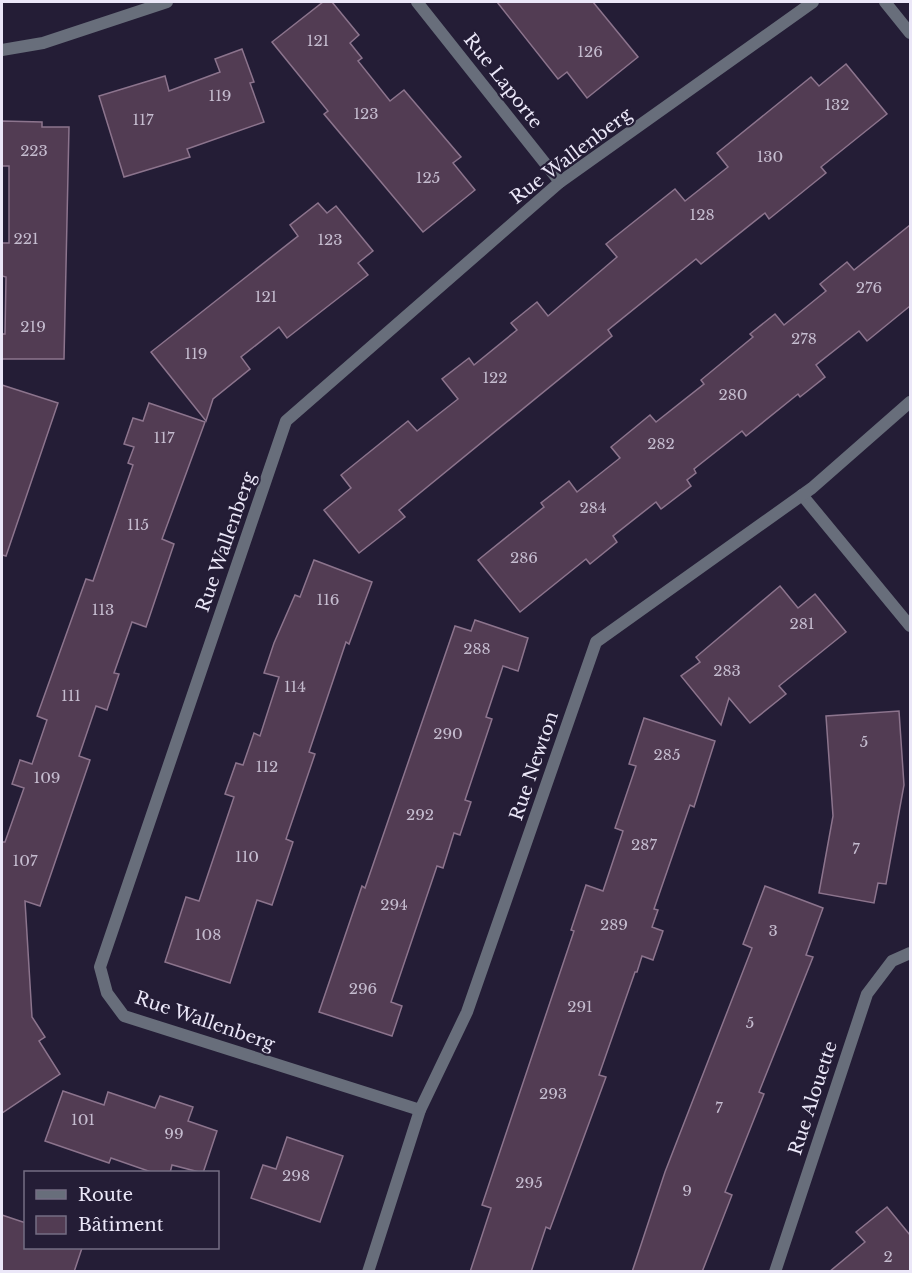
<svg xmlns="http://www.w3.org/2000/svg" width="912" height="1273" viewBox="0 0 912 1273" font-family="'Libre Baskerville',serif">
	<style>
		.building { fill: #523c53; stroke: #8c748d; stroke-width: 1.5 }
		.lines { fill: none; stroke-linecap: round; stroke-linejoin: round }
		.street { stroke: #686e7b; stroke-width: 12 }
		.labels { text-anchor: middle; stroke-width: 4.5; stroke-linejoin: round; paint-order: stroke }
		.number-label { font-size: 15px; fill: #c5bccf }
		.street-label { font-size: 18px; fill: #ebe7f8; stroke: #241d36 }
	</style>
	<rect width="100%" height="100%" fill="#241d36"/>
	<g class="building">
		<path d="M323,2H332L359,35L350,43L362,58L358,61L390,101L404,90L461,157L453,163L475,190L423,232L324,114L328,111L272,42Z"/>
		<path d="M497,2H593L638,57L587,98L567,72L558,79Z"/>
		<path d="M242,49L254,82L250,83L264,122L187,149L190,157L124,177L99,96L165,76L169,91L220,72L215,59Z"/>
		<path d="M846,64L887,114L821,167L826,173L769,219L765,213L701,264L696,259L608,330L612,336L399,510L405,517L359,553L324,510L351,488L341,475L408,421L417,431L458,399L442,379L469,358L474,365L517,330L511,323L537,302L548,316L617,257L606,244L675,189L685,201L728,167L717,153L811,77L819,86Z"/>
		<path d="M2,121L42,122V127H69L64,359H2V334H5L6,277L2,276V243H9V166H2Z"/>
		<path d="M318,203L327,213L336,206L373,251L358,263L368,275L287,338L279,327L241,357L250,369L213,399L206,421L151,352L298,236L290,225Z"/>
		<path d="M910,225V306L867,341L859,331L816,365L825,377L800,397L798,394L746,436L742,431L694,469L696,473L687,480L691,486L661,509L656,502L613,536L617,542L590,564L586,559L520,612L478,560L544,507L541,503L569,481L577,492L620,458L611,447L650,415L656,422L704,384L701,380L753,337L750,334L775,314L784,325L826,291L820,284L847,262L854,270Z"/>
		<path d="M2,385L58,403L6,556L2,555Z"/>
		<path d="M149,403L205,422L162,539L174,544L146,627L132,622L114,673L119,674L107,710L96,706L79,756L90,760L40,906L25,901L32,1017L45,1037L39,1041L60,1074L2,1113V842H5L24,788L12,784L20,760L32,764L47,720L37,716L86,579L93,581L133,465L128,463L134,447L124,444L133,418L143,421Z"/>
		<path d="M314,560L372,582L349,644L346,642L309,752L315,754L286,839L293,842L272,905L257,900L230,983L165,962L186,897L199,901L234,797L225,794L236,763L243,765L254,733L260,736L279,677L264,673L274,643L295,595L300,597Z"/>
		<path d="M780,586L798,608L815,594L846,632L779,686L786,694L750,723L729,698L721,725L681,676L700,662L696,657Z"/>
		<path d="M475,620L528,638L518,671L503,666L486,717L492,719L465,800L471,802L460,835L454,833L443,868L437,866L391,1002L402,1006L392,1036L319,1012L362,886L365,888L455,626L471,631Z"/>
		<path d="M899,711L904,785L886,884L878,883L874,903L819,893L833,816L826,716Z"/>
		<path d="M644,718L715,741L694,807L690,805L654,909L658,910L652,927L663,931L653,960L642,956L637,972H635L599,1075L606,1077L550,1229L546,1227L531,1272H470L491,1208L482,1205L574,931L571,930L586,885L603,891L623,831L615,828L636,766L629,764Z"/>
		<path d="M765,886L823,908L806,955L813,957L759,1092L764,1094L725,1192L732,1195L702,1272H632L665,1172L752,948L743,944Z"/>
		<path d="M63,1091L104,1105L108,1092L155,1108L160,1096L193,1107L188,1121L217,1131L203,1173L172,1165L170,1173H154L111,1158L109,1163L45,1141Z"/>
		<path d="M287,1137L343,1156L320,1222L251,1198L263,1165L276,1169Z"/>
		<path d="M887,1207L910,1235V1272H829L865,1242L856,1232Z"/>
		<path d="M2,1215L26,1223V1248H82L74,1272H2Z"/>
	</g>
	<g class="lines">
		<g class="street">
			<path d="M417,2L560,182"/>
			<path d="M885,2L910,33"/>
			<path d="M2,50L43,43L167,2"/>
			<path d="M802,495L910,626"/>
			<path d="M420,1110L124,1016L107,993L100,967L286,421L560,182L813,2"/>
			<path d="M368,1272L420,1110L467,1012L596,642L812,488L910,402"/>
			<path d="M775,1272L867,994L892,961L910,953"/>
		</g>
	</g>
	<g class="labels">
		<g class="number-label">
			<text x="318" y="46">121</text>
			<text x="590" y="57">126</text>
			<text x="220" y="101">119</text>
			<text x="837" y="110">132</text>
			<text x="366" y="119">123</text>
			<text x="143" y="125">117</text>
			<text x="34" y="156">223</text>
			<text x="770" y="162">130</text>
			<text x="428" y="183">125</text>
			<text x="702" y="220">128</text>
			<text x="26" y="244">221</text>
			<text x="330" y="245">123</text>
			<text x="869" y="293">276</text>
			<text x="266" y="302">121</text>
			<text x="33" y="332">219</text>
			<text x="804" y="344">278</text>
			<text x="196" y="359">119</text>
			<text x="495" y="383">122</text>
			<text x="733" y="400">280</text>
			<text x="164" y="443">117</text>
			<text x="661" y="449">282</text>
			<text x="593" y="513">284</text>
			<text x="138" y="530">115</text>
			<text x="524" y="563">286</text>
			<text x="328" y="605">116</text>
			<text x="103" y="615">113</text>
			<text x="802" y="629">281</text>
			<text x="477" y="654">288</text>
			<text x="727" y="676">283</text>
			<text x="295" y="692">114</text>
			<text x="71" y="701">111</text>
			<text x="448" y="739">290</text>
			<text x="864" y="747">5</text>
			<text x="667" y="760">285</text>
			<text x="267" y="772">112</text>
			<text x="47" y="783">109</text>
			<text x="420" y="820">292</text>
			<text x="644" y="850">287</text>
			<text x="856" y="854">7</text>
			<text x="247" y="862">110</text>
			<text x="25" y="866">107</text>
			<text x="394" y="910">294</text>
			<text x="614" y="930">289</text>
			<text x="773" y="936">3</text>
			<text x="208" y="940">108</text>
			<text x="363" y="994">296</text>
			<text x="580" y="1012">291</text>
			<text x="750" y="1028">5</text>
			<text x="553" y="1099">293</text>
			<text x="719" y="1113">7</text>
			<text x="83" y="1125">101</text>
			<text x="174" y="1139">99</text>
			<text x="296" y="1181">298</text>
			<text x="529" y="1188">295</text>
			<text x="687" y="1196">9</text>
			<text x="888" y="1262">2</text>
		</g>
		<g class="street-label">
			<text transform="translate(503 81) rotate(52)" y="6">Rue Laporte</text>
			<text transform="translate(571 156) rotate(-37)" y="6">Rue Wallenberg</text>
			<text transform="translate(226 542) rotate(-71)" y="6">Rue Wallenberg</text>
			<text transform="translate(534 766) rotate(-71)" y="6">Rue Newton</text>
			<text transform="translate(205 1021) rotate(19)" y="6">Rue Wallenberg</text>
			<text transform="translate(813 1098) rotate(-72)" y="6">Rue Alouette</text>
		</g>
	</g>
	<rect width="912" height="1273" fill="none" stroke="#ebe7f8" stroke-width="6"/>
	<rect x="24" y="1171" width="195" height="78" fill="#241d36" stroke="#746e84" stroke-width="1.5"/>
	<rect x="36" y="1190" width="30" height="9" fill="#686e7b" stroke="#746e84" stroke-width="1.5"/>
	<text x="78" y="1201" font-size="18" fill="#ebe7f8">Route</text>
	<rect x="36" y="1216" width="30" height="18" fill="#523c53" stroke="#746e84" stroke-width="1.5"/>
	<text x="78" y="1231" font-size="18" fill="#ebe7f8">Bâtiment</text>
</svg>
